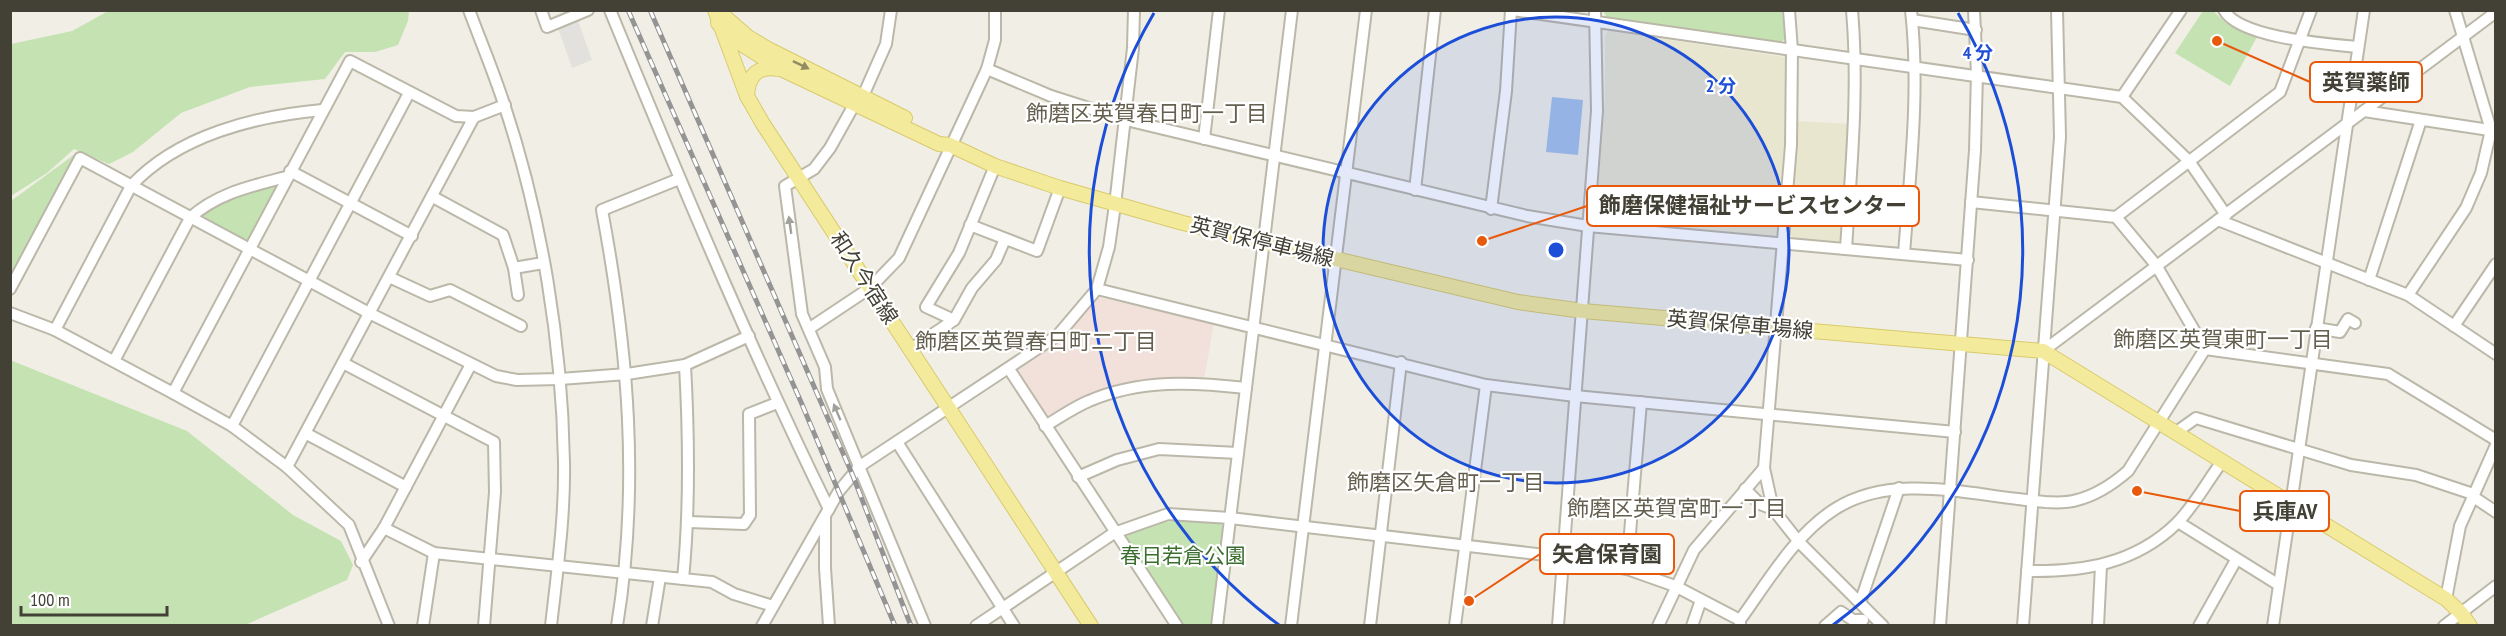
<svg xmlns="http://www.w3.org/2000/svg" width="2506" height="636" viewBox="0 0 2506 636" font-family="'PT Sans Narrow','Noto Sans JP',sans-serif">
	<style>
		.education { fill: #e9e6d0 }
		.medical { fill: #f1e1da }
		.green { fill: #c4e2b2 }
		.parking { fill: #e2e1dd }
		.water { fill: #a7c2e9 }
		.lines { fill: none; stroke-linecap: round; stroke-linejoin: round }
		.minor-casing { stroke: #bbb8a9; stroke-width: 14 }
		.major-casing { stroke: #d8ca6d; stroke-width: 16 }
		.minor { stroke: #fff; stroke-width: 10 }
		.major { stroke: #f4ea9b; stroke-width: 14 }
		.rail-casing { stroke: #949494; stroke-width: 5 }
		.rail { stroke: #fff; stroke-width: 3; stroke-dasharray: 9; stroke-linecap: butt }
		.oneway { fill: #938c63 }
		.oneway2 { fill: #a1a09a }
		.ring { fill: none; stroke: #1d4ed8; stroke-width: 3 }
		.labels { text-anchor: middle; stroke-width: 4.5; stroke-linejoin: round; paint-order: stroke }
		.street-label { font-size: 21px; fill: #434035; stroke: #fff }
		.park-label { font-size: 21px; fill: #3c6f2f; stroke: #fff }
		.neighbourhood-label { font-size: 22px; fill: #645f4e; stroke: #fff }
		.centre { fill: #1d4ed8; stroke: #fff; stroke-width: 3 }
		.ring-label { font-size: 18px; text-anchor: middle; font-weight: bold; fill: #1d4ed8; stroke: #fff; stroke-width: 4.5; stroke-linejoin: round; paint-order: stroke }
		.leader { fill: none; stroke: #e8590c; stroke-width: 2 }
		.callout-dot { fill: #e8590c; stroke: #fff; stroke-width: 2 }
		.callout { fill: #fff; stroke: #e8590c; stroke-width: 2 }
		.callout-label { font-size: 22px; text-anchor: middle; font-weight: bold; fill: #434035 }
	</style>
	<rect width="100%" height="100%" fill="#f1efe5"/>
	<g class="education">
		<path d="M1608,31L1785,57L1784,142L1777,233L1773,237L1602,221L1596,216L1605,98V35Z"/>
		<path d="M1797,121L1849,124L1842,240L1838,242L1793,238L1790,234Z"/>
	</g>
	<path class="medical" d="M1097,297L1214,323L1204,379L1134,382L1091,396L1046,419L1017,371L1053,347L1073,328Z"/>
	<g class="green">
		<path d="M110,10H409V11L408,21L398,45L375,52H345L325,79L250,87L181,113L133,152L109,164L74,149L47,173L11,196V44L72,31Z"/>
		<path d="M1603,11H1782L1785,39L1780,43L1607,18Z"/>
		<path d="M2203,11H2213L2226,23L2257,37L2230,86L2175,53Z"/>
		<path d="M75,154L11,277V201Z"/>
		<path d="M271,185L275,186L274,192L251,238L247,240L204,218L205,212L222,202Z"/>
		<path d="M10,360L187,431L293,515L341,541L353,565L347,580L245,625H11Z"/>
		<path d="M1198,519L1220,523L1224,527L1212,625H1183L1126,539L1128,533L1152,523Z"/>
	</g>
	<path class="parking" d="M577,18L592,60L572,68L557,25Z"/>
	<path class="water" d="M1552,97L1583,100L1578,155L1546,152Z"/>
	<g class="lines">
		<g class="minor-casing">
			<g id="minor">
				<path d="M469,10C481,42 494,73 504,104C542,218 562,343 564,462C565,517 557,572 551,626"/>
				<path d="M541,10L547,27L588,10"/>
				<path d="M610,10C679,178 749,346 829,509"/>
				<path d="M1513,10L2122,97L2189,161L2226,215"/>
				<path d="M2224,10C2239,38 2328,44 2358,47"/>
				<path d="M1912,20L1976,30"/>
				<path d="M987,69L1051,96L1126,120L1527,216L1588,226L1968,260"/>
				<path d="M863,96L886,44L891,10"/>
				<path d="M2122,97L2181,10"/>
				<path d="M854,105L830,148L814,169L785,186L802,314L825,367L827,389L925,626"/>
				<path d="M2364,111L2496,131"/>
				<path d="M1204,139L1219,10"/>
				<path d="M290,171L412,236"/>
				<path d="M1415,190L1435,10"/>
				<path d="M433,197L503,235L514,268L518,295"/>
				<path d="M1491,209L1506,91L1511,10"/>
				<path d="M2116,217L2280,92L2311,10"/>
				<path d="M2218,220L2408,295L2496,354"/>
				<path d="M970,225L1037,251L1060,188"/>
				<path d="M1846,249C1851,169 1859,90 1852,10"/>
				<path d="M1904,254C1910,173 1920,91 1911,10"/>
				<path d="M514,268L543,263"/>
				<path d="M389,277L430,296L450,290L521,326"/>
				<path d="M2369,280L2421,120"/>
				<path d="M10,289L80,158L369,313L496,376L517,380L560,379L627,374L685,365L749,336"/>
				<path d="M1097,289L1486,385L1575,396L1955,432"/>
				<path d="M2408,295L2466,208L2481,173L2491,130L2455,10"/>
				<path d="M10,313L55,330L173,393L232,426L287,467L349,525L389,626"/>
				<path d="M954,320L926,307L959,253L995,166"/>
				<path d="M2454,326L2496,264"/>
				<path d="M810,328L870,288L899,258L987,69L995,40V10"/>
				<path d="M2316,328L2340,332L2348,319L2355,323"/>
				<path d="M55,330L131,186C178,135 256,116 322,110"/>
				<path d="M911,349L954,320L972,288L996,260L1005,239"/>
				<path d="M2205,349L2388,374L2496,440"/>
				<path d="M2043,351L2496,12"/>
				<path d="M114,361L190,218C217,193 252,186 286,177"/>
				<path d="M343,363L494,442L495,492L484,626"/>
				<path d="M1009,369L1177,626"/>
				<path d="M173,393L350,61L456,116L474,117L505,105"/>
				<path d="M232,426L409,93"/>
				<path d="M1045,426C1059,418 1074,407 1089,401C1140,379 1193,382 1246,388"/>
				<path d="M2175,433L2196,418L2351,465L2416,475L2473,494"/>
				<path d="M307,434L406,487"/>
				<path d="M897,442L1014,626"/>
				<path d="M287,467L474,117"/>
				<path d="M1764,468L1773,509"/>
				<path d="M1078,477L1117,460L1159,449L1238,453"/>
				<path d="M1745,489L1760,504L1773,509L1799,542L1883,626"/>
				<path d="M2472,496L2496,512"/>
				<path d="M825,518V568L829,626"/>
				<path d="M689,522L744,524L750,515L749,414L777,403"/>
				<path d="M2178,522L2279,585"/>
				<path d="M384,528L434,553L712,582L734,594L773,606"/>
				<path d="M361,562L384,528L470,366"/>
				<path d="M1627,569L1641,402"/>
				<path d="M2027,571C2083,572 2135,564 2177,523C2194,506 2207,482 2221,463"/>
				<path d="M683,579C690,508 689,437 685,365"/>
				<path d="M2446,599L2460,526L2496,445"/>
				<path d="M1860,603L1899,488"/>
				<path d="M423,626L434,553"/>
				<path d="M617,626C640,485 628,349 602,210L679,179"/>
				<path d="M652,626L660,577"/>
				<path d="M762,626L839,491L860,466L1058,335L1097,289L1109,247L1115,205L1133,48L1134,10"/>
				<path d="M976,626L1114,533L1168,514L1230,518L1563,557L1627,569L1675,586L1740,620"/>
				<path d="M1217,626L1292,10"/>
				<path d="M1291,626L1366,10"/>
				<path d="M1370,626L1401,362"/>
				<path d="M1455,626L1486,385"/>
				<path d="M1558,626L1597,111L1595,10"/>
				<path d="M1658,626L1694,550L1764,468L1791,145L1792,50L1789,10"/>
				<path d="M1692,626L1701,600"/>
				<path d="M1740,626V620C1767,583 1795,534 1835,509C1889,475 1958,492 2018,499C2035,501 2060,505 2077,500C2097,495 2113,484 2128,471L2205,349L2156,265L2116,217L1971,202"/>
				<path d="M1825,626L1841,612L1853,620H1863"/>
				<path d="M1940,626L1975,150L1977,74L1974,10"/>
				<path d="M2023,626L2060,137L2057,10"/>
				<path d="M2098,626L2101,566"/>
				<path d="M2199,626L2236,560"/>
				<path d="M2273,626L2364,10"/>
				<path d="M2444,626L2496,586"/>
			</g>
		</g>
		<g class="major-casing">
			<g id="major">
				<path d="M715,10L747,96L763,124L1091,626"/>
				<path d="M717,10L748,37L768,49L905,118"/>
				<path d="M718,23L732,38L781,69L939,144L950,145L995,166L1060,188L1183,223L1518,302L1583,311L2043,351L2446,599L2461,613L2470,626"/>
				<path d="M747,96C748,75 758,65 779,69"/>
			</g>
		</g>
		<use href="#minor" class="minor"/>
		<use href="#major" class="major"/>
		<g class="rail-casing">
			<g id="rail">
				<path d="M628,10L801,402L895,626"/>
				<path d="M650,10L853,476L911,626"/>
			</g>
		</g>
		<use href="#rail" class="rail"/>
	</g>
	<defs><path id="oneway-solid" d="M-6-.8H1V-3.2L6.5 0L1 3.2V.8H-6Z" transform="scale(1.5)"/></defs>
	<use class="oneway" href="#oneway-solid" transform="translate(801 65) rotate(26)"/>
	<g class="oneway2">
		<use href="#oneway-solid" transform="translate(790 225) rotate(-98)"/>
		<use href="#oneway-solid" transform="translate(837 412) rotate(-113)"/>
	</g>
	<circle cx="1556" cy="250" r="233" fill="#1d4ed8" fill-opacity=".12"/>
	<g class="ring">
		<circle cx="1556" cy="250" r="233"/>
		<path d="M1279 625A466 466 0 0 1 1154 13M1958 13A466 466 0 0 1 1833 625"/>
	</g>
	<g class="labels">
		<g class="street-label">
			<text transform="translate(1262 242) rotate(14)" y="7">英賀保停車場線</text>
			<text transform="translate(864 278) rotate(57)" y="7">和久今宿線</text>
			<text transform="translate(1740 325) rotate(5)" y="7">英賀保停車場線</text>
		</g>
		<g class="park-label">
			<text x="1183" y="563">春日若倉公園</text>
		</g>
		<g class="neighbourhood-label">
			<text x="1147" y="121">飾磨区英賀春日町一丁目</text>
			<text x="2223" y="347">飾磨区英賀東町一丁目</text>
			<text x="1036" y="349">飾磨区英賀春日町二丁目</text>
			<text x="1446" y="490">飾磨区矢倉町一丁目</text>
			<text x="1677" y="516">飾磨区英賀宮町一丁目</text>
		</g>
	</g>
	<circle cx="1556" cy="250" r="9" class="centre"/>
	<g class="ring-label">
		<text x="1978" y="59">4 分</text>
		<text x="1721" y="92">2 分</text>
	</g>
	<path class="leader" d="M2217 41L2310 82M1482 241L1587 206M2137 491L2240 511M1469 601L1540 554"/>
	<g class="callout-dot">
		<circle cx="2217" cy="41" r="6"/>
		<circle cx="1482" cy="241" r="6"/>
		<circle cx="2137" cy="491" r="6"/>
		<circle cx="1469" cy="601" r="6"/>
	</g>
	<g class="callout">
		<rect x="2310" y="62" width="112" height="40" rx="6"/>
		<rect x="1587" y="186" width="332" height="40" rx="6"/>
		<rect x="2240" y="491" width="89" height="40" rx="6"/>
		<rect x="1540" y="534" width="134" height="40" rx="6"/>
	</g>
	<g class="callout-label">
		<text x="2366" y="90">英賀薬師</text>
		<text x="1753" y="213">飾磨保健福祉サービスセンター</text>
		<text x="2285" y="519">兵庫AV</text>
		<text x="1607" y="562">矢倉保育園</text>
	</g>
	<rect width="2506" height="636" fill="none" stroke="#434035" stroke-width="24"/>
	<path d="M21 606v9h146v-9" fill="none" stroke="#434035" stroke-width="3"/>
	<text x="30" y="606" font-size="18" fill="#434035" stroke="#ffffff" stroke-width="4.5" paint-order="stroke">100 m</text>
</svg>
